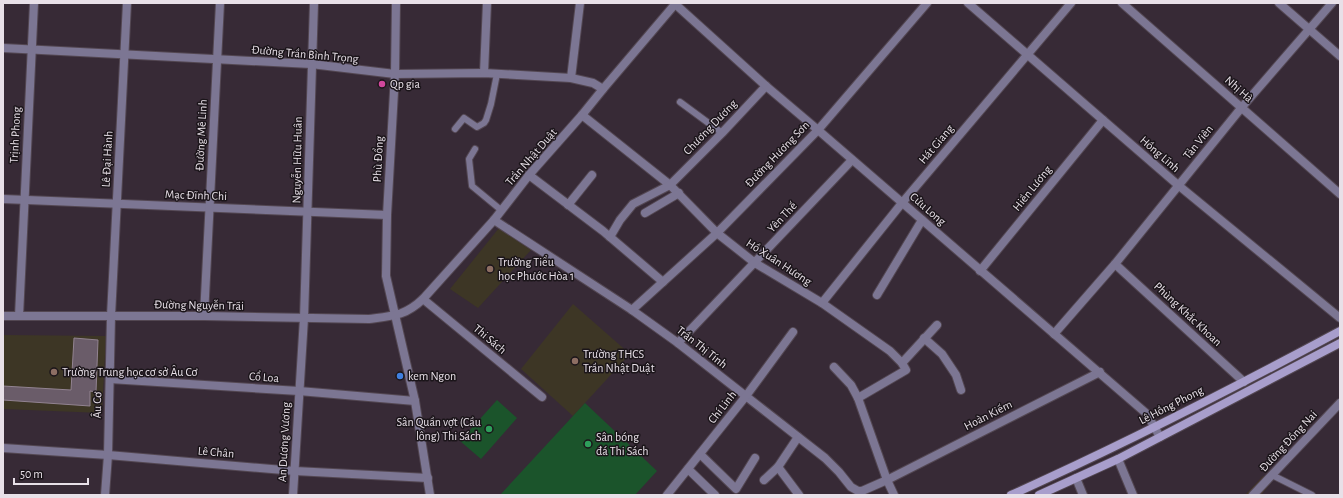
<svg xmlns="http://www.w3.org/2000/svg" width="1343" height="498" viewBox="0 0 1343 498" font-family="'Alegreya Sans',sans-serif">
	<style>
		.commercial { fill: #413426 }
		.education { fill: #3d3625 }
		.green { fill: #1b542b }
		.building { fill: #6a5c69; stroke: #928391 }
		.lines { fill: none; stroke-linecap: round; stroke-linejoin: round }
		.service-casing { stroke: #534752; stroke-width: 8 }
		.minor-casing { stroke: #534752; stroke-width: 10 }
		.tertiary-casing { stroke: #534752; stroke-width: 10 }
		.secondary-casing { stroke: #534752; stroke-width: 10 }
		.service { stroke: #7c7693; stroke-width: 6 }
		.minor { stroke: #7c7693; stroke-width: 8 }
		.tertiary { stroke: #7c7693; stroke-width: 8 }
		.secondary { stroke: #a89ecc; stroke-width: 8 }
		.hotel-dot { fill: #d1479c; stroke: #1b151a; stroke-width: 1.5 }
		.education-dot { fill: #8d6e63; stroke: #1b151a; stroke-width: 1.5 }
		.shop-dot { fill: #3f7fe0; stroke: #1b151a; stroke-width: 1.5 }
		.leisure-dot { fill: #2e9e5b; stroke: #1b151a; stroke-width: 1.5 }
		.labels { text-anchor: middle; stroke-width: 3; stroke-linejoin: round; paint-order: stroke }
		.street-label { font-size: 12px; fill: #e8e0e8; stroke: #1b151a }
		.poi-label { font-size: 12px; fill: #e8e0e8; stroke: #1b151a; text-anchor: start }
	</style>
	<rect width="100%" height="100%" fill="#372a36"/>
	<path class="commercial" d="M1263,476L1271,483L1261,495H1245Z"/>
	<g class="education">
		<path d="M499,228L531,250L478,308L450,289Z"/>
		<path d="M573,304L630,354L573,416L521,369Z"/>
		<path d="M3,335L106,336L102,413L3,409Z"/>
	</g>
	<g class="green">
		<path d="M497,400L517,418L481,459L460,441Z"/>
		<path d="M585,403L657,471L635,495H500Z"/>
	</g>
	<path class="building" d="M74,338L98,340L96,392L90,391V406L3,400V386L71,390Z"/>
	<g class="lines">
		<g class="service-casing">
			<g id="service">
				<path d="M680,102L722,133"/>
				<path d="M455,129L464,118L477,127L484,123L486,120L491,104L497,74"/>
				<path d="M475,149L469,159L472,186L501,210"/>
				<path d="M1272,475L1312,495"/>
			</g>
		</g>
		<g class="minor-casing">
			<g id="minor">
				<path d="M1122,3L1340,194"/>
				<path d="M1279,3L1340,56"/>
				<path d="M3,48L311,64L395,74L484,73L571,78L593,83L603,89"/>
				<path d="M484,73L487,3"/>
				<path d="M571,78L580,3"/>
				<path d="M582,115L670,185L717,233L755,263L822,303L890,351L902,363L906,370L858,398"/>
				<path d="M529,175L603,231L663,282"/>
				<path d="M3,199L387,215"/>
				<path d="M568,205L592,175"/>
				<path d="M645,213L679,193"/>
				<path d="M494,220L632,310L678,343L825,458L839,472L851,487L858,491H862L887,480L1100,372"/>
				<path d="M610,237L620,220L633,204L670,185L722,133L766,86"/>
				<path d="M1115,264L1244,382"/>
				<path d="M980,271L1103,120"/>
				<path d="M877,295L922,220"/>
				<path d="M423,299L542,397"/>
				<path d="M822,303L902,203L1071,3"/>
				<path d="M632,310L717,233L818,130L927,3"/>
				<path d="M19,316L34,3"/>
				<path d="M204,316L220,3"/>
				<path d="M1054,334L1115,264L1242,107L1332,3"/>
				<path d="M924,338L942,354L956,375L961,390"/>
				<path d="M678,343L852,160"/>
				<path d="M902,363L937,325"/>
				<path d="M834,367L851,385L858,398L887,480L894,495"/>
				<path d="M110,379L299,391L415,401"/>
				<path d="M3,448L108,455L295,471L428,478"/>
				<path d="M700,454L736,489L755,458"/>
				<path d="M1118,459L1133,495"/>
				<path d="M778,467L799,495"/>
				<path d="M688,469L715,495"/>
				<path d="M1076,478L1083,495"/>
				<path d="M764,480L778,467L798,437"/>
				<path d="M105,495L108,455L111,316L127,3"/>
				<path d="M293,495L304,318L314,3"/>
				<path d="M667,495L746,396L793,332"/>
			</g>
		</g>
		<g class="tertiary-casing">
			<g id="tertiary">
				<path d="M396,3L395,74L387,215L386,276L415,401L430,495"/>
				<path d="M674,3L766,86L818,130L1147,414L1160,437"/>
				<path d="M968,3L1178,185L1340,318"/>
				<path d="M3,316H204L369,319C393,316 405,316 423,299L494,220L529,175L582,115L603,89L676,3"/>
				<path d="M1253,495L1340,403"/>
			</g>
		</g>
		<g class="secondary-casing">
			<g id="secondary">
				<path d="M1011,495C1123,445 1232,389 1340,331"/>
				<path d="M1039,495L1118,459L1340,343"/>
			</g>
		</g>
		<use href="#service" class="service"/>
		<use href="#minor" class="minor"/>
		<use href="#tertiary" class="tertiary"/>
		<use href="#secondary" class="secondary"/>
	</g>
	<circle class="hotel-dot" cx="382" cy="84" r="4"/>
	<g class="education-dot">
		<circle cx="490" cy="269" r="4"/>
		<circle cx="575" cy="361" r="4"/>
		<circle cx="54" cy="372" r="4"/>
	</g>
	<circle class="shop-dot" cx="400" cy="376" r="4"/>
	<g class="leisure-dot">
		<circle cx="489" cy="429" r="4"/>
		<circle cx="588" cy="444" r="4"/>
	</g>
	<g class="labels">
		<g class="street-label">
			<text transform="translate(305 54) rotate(5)" y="4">Đường Trần Bình Trọng</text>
			<text transform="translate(1239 89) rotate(41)" y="4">Nhị Hà</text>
			<text transform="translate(710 127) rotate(-46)" y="4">Chương Dương</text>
			<text transform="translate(15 135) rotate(-87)" y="4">Trịnh Phong</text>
			<text transform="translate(201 135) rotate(-87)" y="4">Đường Mê Linh</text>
			<text transform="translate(1198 142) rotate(-51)" y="4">Tản Viên</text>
			<text transform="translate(936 144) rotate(-50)" y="4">Hát Giang</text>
			<text transform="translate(777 154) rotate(-46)" y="4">Đường Hương Sơn</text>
			<text transform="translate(1160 154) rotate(41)" y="4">Hồng Lĩnh</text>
			<text transform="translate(531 157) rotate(-49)" y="4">Trần Nhật Duật</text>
			<text transform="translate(107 159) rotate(-87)" y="4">Lê Đại Hành</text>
			<text transform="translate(378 159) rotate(-87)" y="4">Phù Đổng</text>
			<text transform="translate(297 160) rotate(-89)" y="4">Nguyễn Hữu Huân</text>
			<text transform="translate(1032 188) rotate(-51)" y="4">Hiền Lương</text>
			<text transform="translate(196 195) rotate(2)" y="4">Mạc Đĩnh Chi</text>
			<text transform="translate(928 209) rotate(41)" y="4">Cửu Long</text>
			<text transform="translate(782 217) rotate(-47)" y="4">Yên Thế</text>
			<text transform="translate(779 262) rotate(33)" y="4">Hồ Xuân Hương</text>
			<text transform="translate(199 305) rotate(1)" y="4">Đường Nguyễn Trãi</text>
			<text transform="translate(1188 314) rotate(43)" y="4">Phùng Khắc Khoan</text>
			<text transform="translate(490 339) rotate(40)" y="4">Thi Sách</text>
			<text transform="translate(702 347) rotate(38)" y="4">Trần Thị Tính</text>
			<text transform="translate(264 377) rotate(4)" y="4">Cổ Loa</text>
			<text transform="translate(97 405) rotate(-89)" y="4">Âu Cơ</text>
			<text transform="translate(1171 405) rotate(-27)" y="4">Lê Hồng Phong</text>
			<text transform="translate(722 407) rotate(-52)" y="4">Chí Linh</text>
			<text transform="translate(988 415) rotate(-27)" y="4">Hoàn Kiếm</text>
			<text transform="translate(1288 441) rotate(-47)" y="4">Đường Đồng Nai</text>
			<text transform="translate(284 442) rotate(-87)" y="4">An Dương Vương</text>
			<text transform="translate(216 452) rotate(5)" y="4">Lê Chân</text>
		</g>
		<g class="poi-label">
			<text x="390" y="88">Qp gia</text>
			<text x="498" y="266">Trường Tiểu<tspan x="498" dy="14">học Phước Hòa 1</tspan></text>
			<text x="583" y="358">Trường THCS<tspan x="583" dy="14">Trần Nhật Duật</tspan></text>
			<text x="62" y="376">Trường Trung học cơ sở Âu Cơ</text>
			<text x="408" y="380">kem Ngon</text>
			<text x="481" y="426" text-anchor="end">Sân Quần vợt (Cầu<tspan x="481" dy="14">lông) Thi Sách</tspan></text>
			<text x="596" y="441">Sân bóng<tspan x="596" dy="14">đá Thi Sách</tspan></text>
		</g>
	</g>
	<rect width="1343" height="498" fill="none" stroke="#e8e0e8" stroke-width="8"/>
	<path d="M14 478v6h74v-6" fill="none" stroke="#e8e0e8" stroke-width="2"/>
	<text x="20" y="478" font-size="12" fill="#e8e0e8" stroke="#1b151a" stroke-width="3" paint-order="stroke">50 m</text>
</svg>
